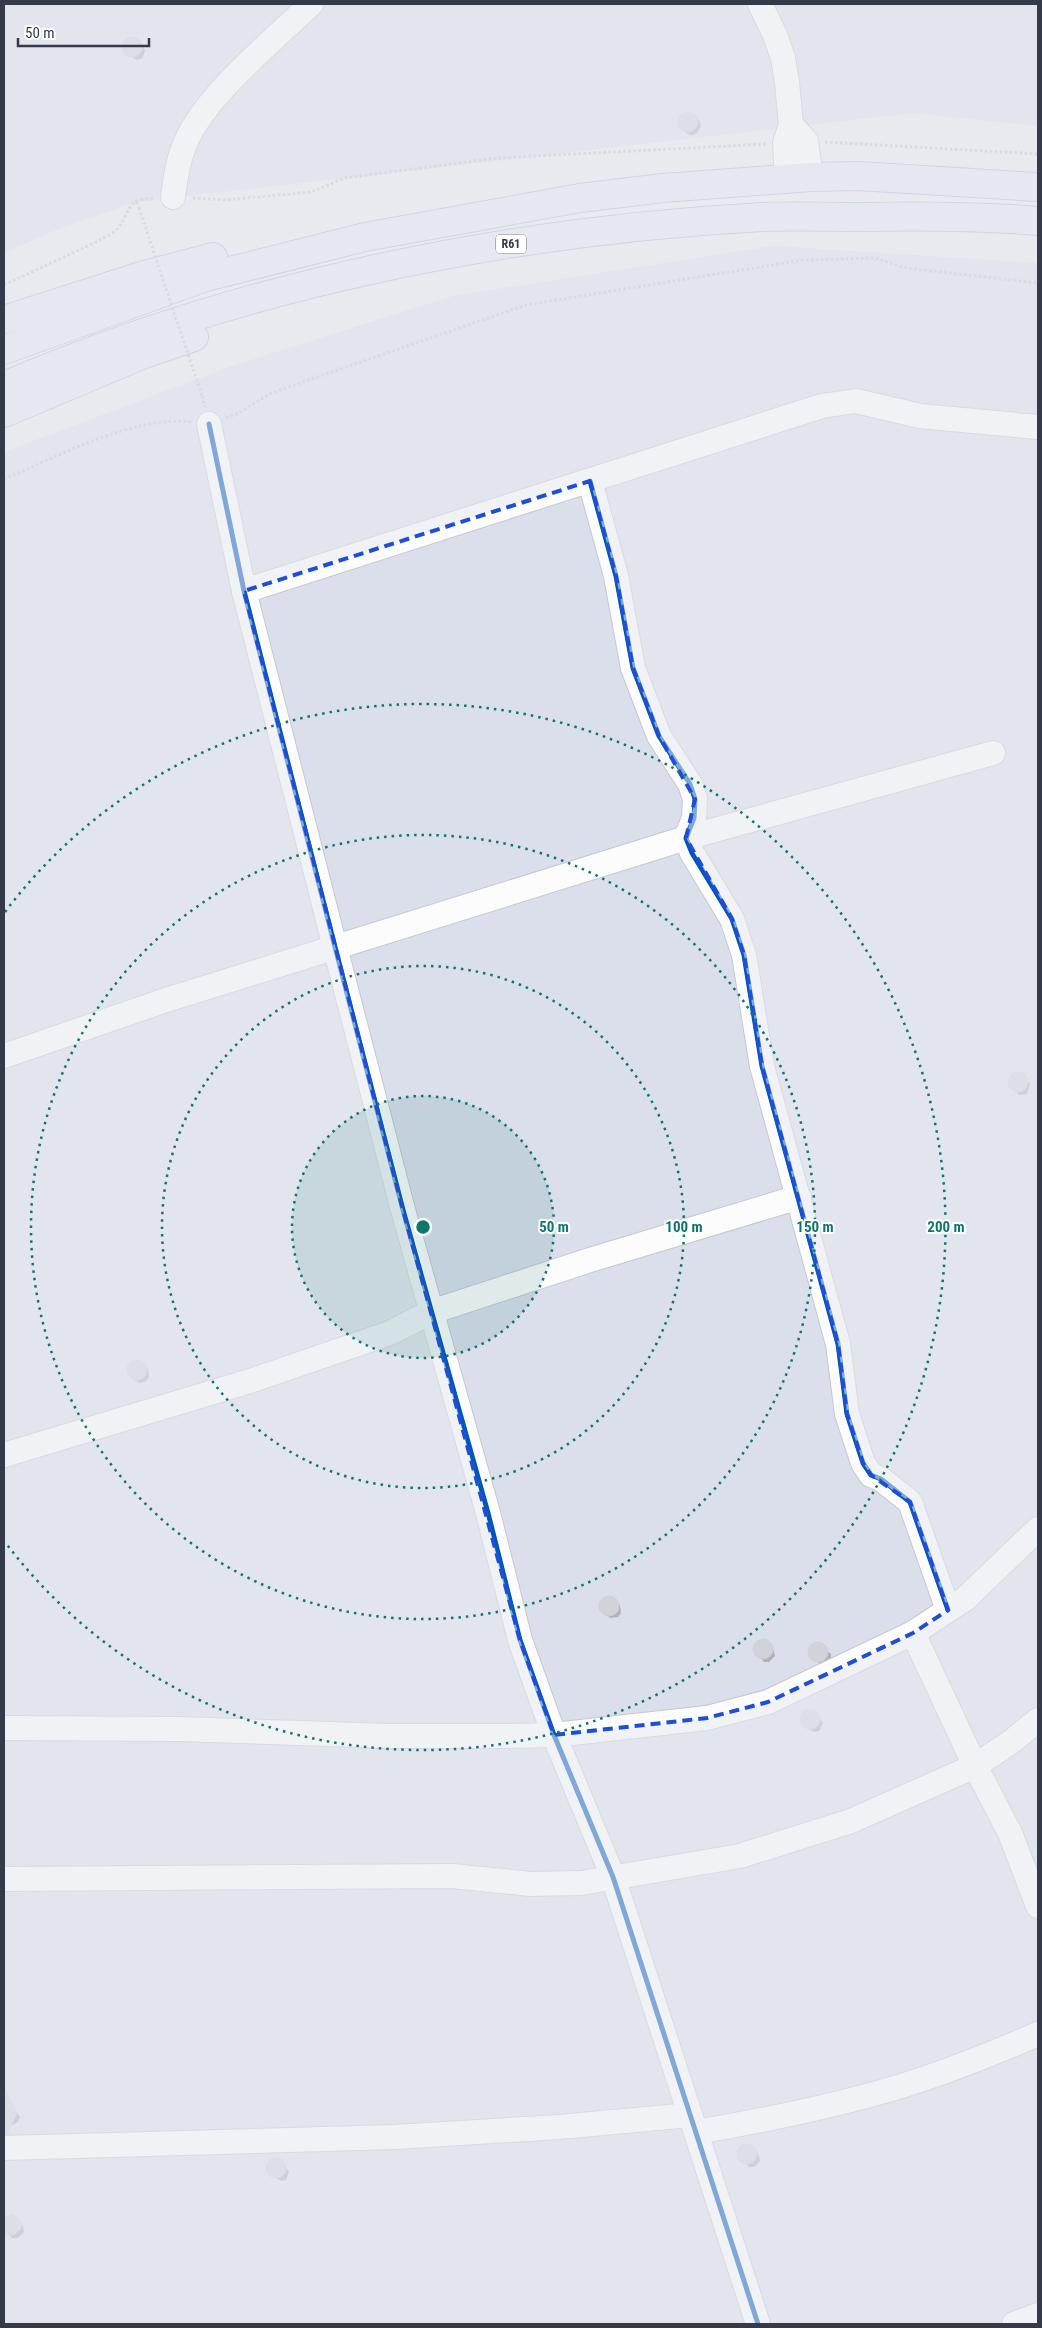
<svg xmlns="http://www.w3.org/2000/svg" width="1042" height="2328" viewBox="0 0 1042 2328" font-family="'Roboto Condensed',sans-serif">
	<style>
		.residential { fill: #dbdfeb }
		.shadow { fill: #0003 }
		.building { fill: #d1d3da; stroke: #ced1d9 }
		.lines { fill: none; stroke-linecap: round; stroke-linejoin: round }
		.minor-casing { stroke: #c6c8cf; stroke-width: 26 }
		.major-casing { stroke: #b4bcd5; stroke-width: 30 }
		.path { stroke: #c6c9ce; stroke-width: 3; stroke-dasharray: 2.5 2.5; stroke-linecap: butt }
		.minor { stroke: #fcfcfd; stroke-width: 24 }
		.major { stroke: #e3e6f1; stroke-width: 28 }
		.path-bridge { stroke: #c6c9ce; stroke-width: 3; stroke-dasharray: 2.5 2.5; stroke-linecap: butt }
		.cycleway-casing { stroke: #fff; stroke-width: 8 }
		.cycleway { stroke: #0057b8; stroke-width: 5 }
		.marked { fill: none; stroke: #1d4ed8; stroke-width: 4; stroke-dasharray: 10 6; stroke-linejoin: round }
		.ring { fill: none; stroke: #0f766e; stroke-width: 2.5; stroke-dasharray: 2.5 5 }
		.labels { text-anchor: middle; stroke-width: 4; stroke-linejoin: round; paint-order: stroke }
		.shield { fill: #fff; stroke: #71757f; stroke-width: 1 }
		.shield-label { font-size: 12px; font-weight: bold; fill: #343a48 }
		.centre { fill: #0f766e; stroke: #fff; stroke-width: 2.5 }
		.ring-label { font-size: 15px; text-anchor: middle; font-weight: bold; fill: #0f766e; stroke: #fff; stroke-width: 4; stroke-linejoin: round; paint-order: stroke }
	</style>
	<rect width="100%" height="100%" fill="#e8eaf0"/>
	<g class="residential">
		<path d="M4,4H1038V126L913,113L136,202L56,230L4,253Z"/>
		<path d="M773,246L1038,263V2324H4V452L232,366L453,296Z"/>
	</g>
	<g class="shadow">
		<path d="M131,39L143,46L145,51L142,58L137,60L125,52L123,46L126,41Z"/>
		<path d="M687,113L699,120L701,126L697,133L692,135L686,133L679,124L682,116Z"/>
		<path d="M1014,1074H1020L1030,1083L1027,1094L1019,1095L1009,1084L1010,1078Z"/>
		<path d="M139,1362L148,1369L149,1377L146,1381L141,1383L135,1381L128,1372L130,1364Z"/>
		<path d="M605,1598H611L620,1605L621,1613L618,1617L610,1618L600,1608L601,1602Z"/>
		<path d="M759,1641H765L773,1648L775,1656L769,1662H764L754,1651L755,1645Z"/>
		<path d="M815,1644H820L831,1654V1659L820,1664L812,1658L810,1651Z"/>
		<path d="M809,1710L815,1712L823,1723L819,1731L814,1732L805,1726L801,1718L804,1713Z"/>
		<path d="M6,2104L14,2108L20,2117L18,2122L11,2126L4,2122V2105Z"/>
		<path d="M744,2146H749L758,2153L760,2161L754,2167H749L739,2156V2151Z"/>
		<path d="M275,2160L281,2161L289,2172L286,2180L281,2181L269,2173L268,2167L270,2162Z"/>
		<path d="M13,2216L23,2226L24,2232L18,2238H12L4,2228V2221L7,2217Z"/>
	</g>
	<g class="building">
		<circle cx="132" cy="47" r="10"/>
		<circle cx="688" cy="122" r="10"/>
		<circle cx="1018" cy="1082" r="10"/>
		<circle cx="137" cy="1370" r="10"/>
		<circle cx="609" cy="1606" r="10"/>
		<circle cx="763" cy="1649" r="10"/>
		<circle cx="818" cy="1652" r="10"/>
		<circle cx="810" cy="1719" r="10"/>
		<path d="M4,2087L17,2113L7,2134H4Z"/>
		<circle cx="747" cy="2154" r="10"/>
		<circle cx="276" cy="2168" r="10"/>
		<path d="M13,2215L21,2222V2228L14,2235L4,2234V2217Z"/>
	</g>
	<g class="lines">
		<g class="minor-casing">
			<g id="minor">
				<path d="M760,4L775,35L783,58L787,82L791,125L785,143L787,178"/>
				<path d="M791,125L806,141L811,177"/>
				<path d="M173,197C175,181 177,164 183,149C200,99 273,41 311,4"/>
				<path d="M209,424L244,591L335,947L403,1210L488,1513L520,1640L554,1735L613,1877L758,2324"/>
				<path d="M590,481L616,576L633,668L659,736L690,784L695,799L694,818L686,838L692,853L732,919L744,955L762,1066L838,1344L847,1414L863,1463L871,1475L881,1479L910,1502L948,1610"/>
				<path d="M244,591L822,406L856,401L920,416L1038,427"/>
				<path d="M4,1056L166,1000L686,838L993,753"/>
				<path d="M4,1455L250,1381L390,1333L431,1312L590,1260L799,1197"/>
				<path d="M913,1633L975,1766L1010,1833L1038,1906"/>
				<path d="M4,1728L178,1729L389,1736H502L554,1735L707,1718L768,1702L913,1633L965,1599L1038,1529"/>
				<path d="M4,1879L452,1876L531,1884L582,1883L740,1856L851,1821L975,1766L1011,1742L1038,1720"/>
				<path d="M696,2132C756,2122 815,2110 874,2094C930,2079 985,2057 1038,2034"/>
				<path d="M4,2148L395,2137L559,2127L690,2115"/>
				<path d="M1014,2324L1038,2315"/>
			</g>
		</g>
		<g class="major-casing">
			<g id="major">
				<path d="M4,320L141,276L213,257"/>
				<path d="M4,350L206,277L365,237L580,198L663,188L811,177L858,176L1038,187"/>
				<path d="M4,386C241,285 505,231 762,217C796,216 830,217 863,217C922,216 980,216 1038,221"/>
				<path d="M4,413L144,354L194,337"/>
			</g>
		</g>
		<g class="path">
			<path d="M825,142L1038,154"/>
			<path d="M193,198L224,200L311,192L345,178L497,158L767,144"/>
			<path d="M136,202L139,208"/>
			<path d="M4,285L100,240C105,237 112,234 117,229C132,212 123,200 154,198"/>
			<path d="M202,396L205,407"/>
			<path d="M226,418L237,414L271,393L526,305L803,260L875,258L906,268L1038,283"/>
			<path d="M4,479C57,457 134,415 191,422"/>
		</g>
		<use href="#minor" class="minor"/>
		<use href="#major" class="major"/>
		<path class="path-bridge" d="M139,208L202,396"/>
		<g class="cycleway-casing">
			<g id="cycleway">
				<path d="M209,424L244,591L335,947L403,1210L488,1513L520,1640L554,1735L613,1877L758,2324"/>
				<path d="M590,481L616,576L633,668L659,736L690,784L695,799L694,818L686,838L692,853L732,919L744,955L762,1066L838,1344L847,1414L863,1463L871,1475L881,1479L910,1502L948,1610"/>
			</g>
		</g>
		<use href="#cycleway" class="cycleway"/>
	</g>
	<path d="M0 0H1042V2328H0ZM590,481L616,576L633,668L659,736L695,799L686,838L732,919L744,955L762,1066L838,1344L847,1414L863,1463L871,1475L910,1502L948,1610L913,1633L768,1702L707,1718L554,1735L520,1640L403,1210L244,591Z" fill="#e8eaf0" fill-opacity=".55" fill-rule="evenodd"/>
	<path class="marked" d="M590,481L616,576L633,668L659,736L695,799L686,838L732,919L744,955L762,1066L838,1344L847,1414L863,1463L871,1475L910,1502L948,1610L913,1633L768,1702L707,1718L554,1735L520,1640L403,1210L244,591Z"/>
	<circle cx="423" cy="1227" r="131" fill="#0f766e" fill-opacity=".12"/>
	<g class="ring">
		<circle cx="423" cy="1227" r="131"/>
		<circle cx="423" cy="1227" r="261"/>
		<circle cx="423" cy="1227" r="392"/>
		<path d="M5 912A523 523 0 1 1 5 1542"/>
	</g>
	<g class="labels">
		<rect class="shield" x="496" y="234.5" width="30" height="19" rx="4"/>
		<g class="shield-label">
			<text x="511" y="248">R61</text>
		</g>
	</g>
	<circle cx="423" cy="1227" r="8" class="centre"/>
	<g class="ring-label">
		<text x="554" y="1232">50 m</text>
		<text x="684" y="1232">100 m</text>
		<text x="815" y="1232">150 m</text>
		<text x="946" y="1232">200 m</text>
	</g>
	<rect width="1042" height="2328" fill="none" stroke="#343a48" stroke-width="10"/>
	<path d="M18 38v8h131v-8" fill="none" stroke="#343a48" stroke-width="2.5"/>
	<text x="25" y="38" font-size="15" fill="#343a48" stroke="#ffffff" stroke-width="4" paint-order="stroke">50 m</text>
</svg>
